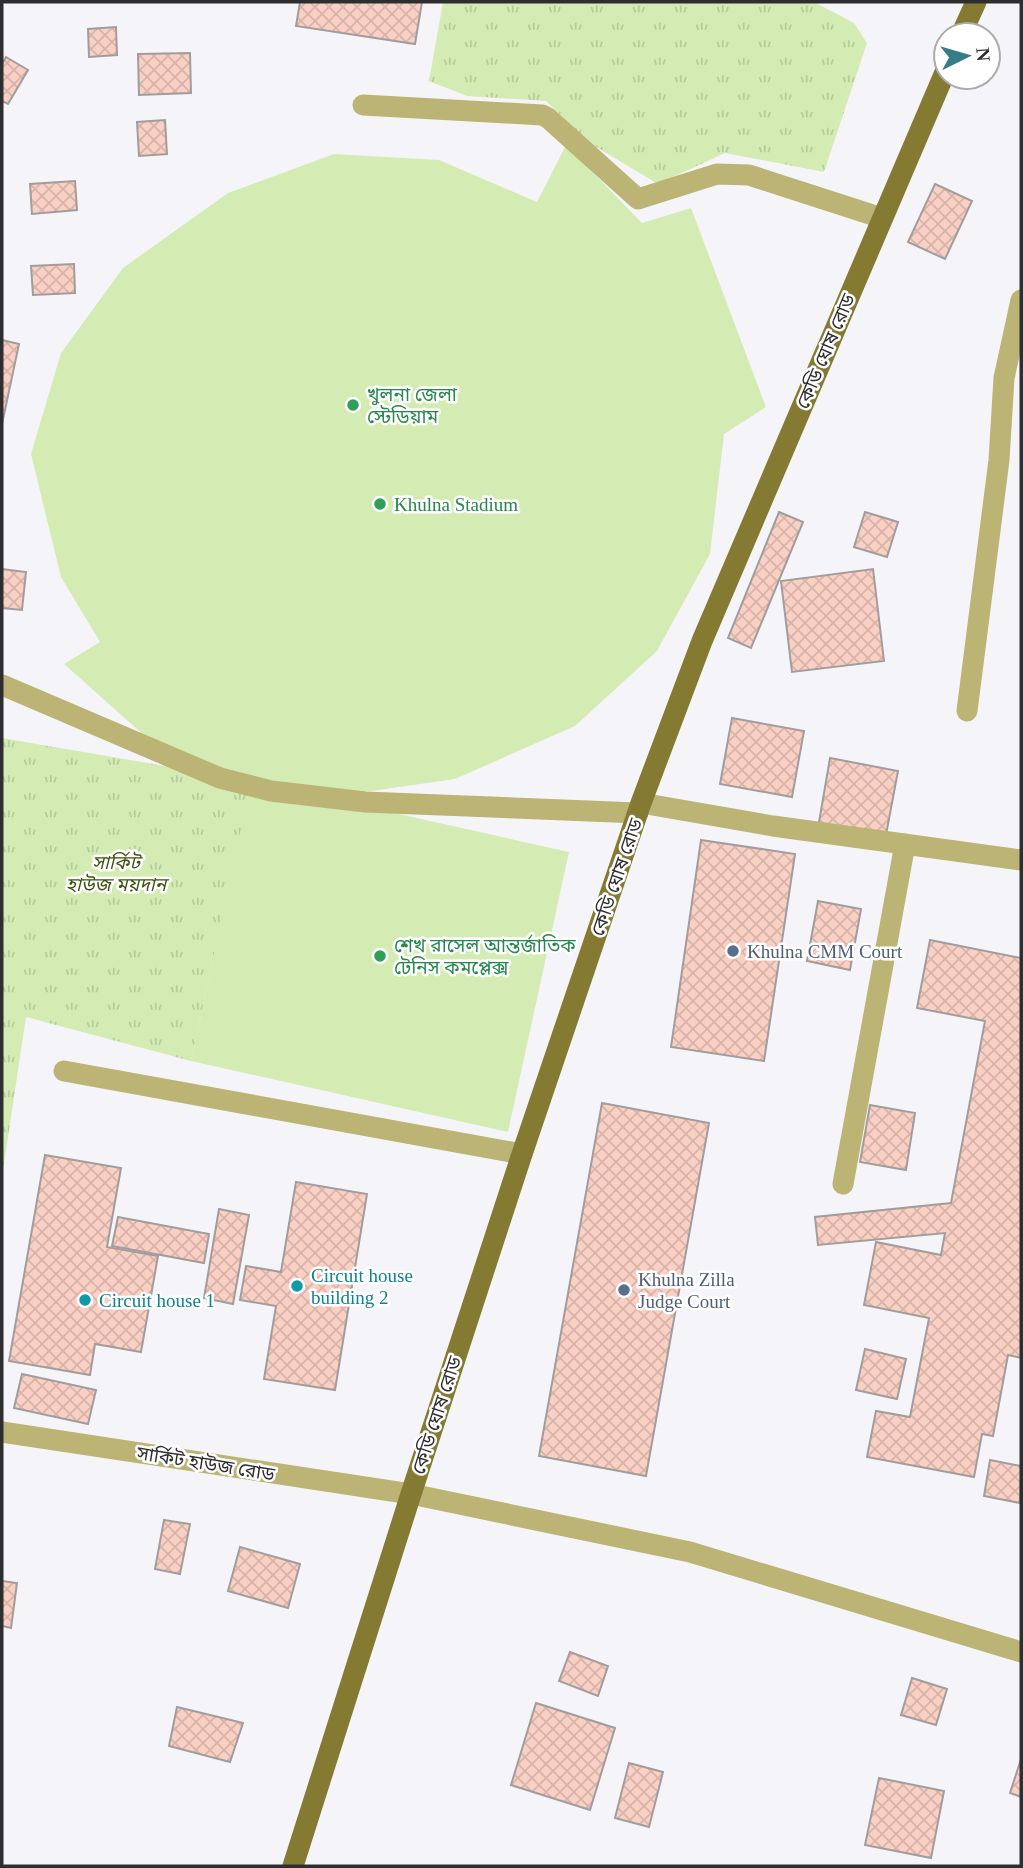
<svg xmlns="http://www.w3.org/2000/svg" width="1023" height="1868" viewBox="0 0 1023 1868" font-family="'Times New Roman','Noto Sans Bengali',serif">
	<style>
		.grass { fill: url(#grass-tufts) }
		.garden { fill: #d4ecb3 }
		.building { fill: url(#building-cross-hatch); stroke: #a29d9c; stroke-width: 2 }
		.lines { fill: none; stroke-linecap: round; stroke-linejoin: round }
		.minor { stroke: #bbb475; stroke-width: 21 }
		.major { stroke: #847a31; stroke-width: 21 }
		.leisure-dot { fill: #2e9e5b; stroke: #fff; stroke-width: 2.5 }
		.service-dot { fill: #5c6f8a; stroke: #fff; stroke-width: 2.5 }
		.culture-dot { fill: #0f9aa8; stroke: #fff; stroke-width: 2.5 }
		.labels { text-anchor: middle; stroke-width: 5; stroke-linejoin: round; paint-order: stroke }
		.street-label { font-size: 19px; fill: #2e2e30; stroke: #fff }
		.leisure-label { font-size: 19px; fill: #27864d; stroke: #fff; text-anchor: start }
		.park-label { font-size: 19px; font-style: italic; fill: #3c5210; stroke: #fff }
		.service-label { font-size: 19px; fill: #4e5e75; stroke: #fff; text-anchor: start }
		.culture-label { font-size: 19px; fill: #0d838f; stroke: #fff; text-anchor: start }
	</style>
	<defs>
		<pattern id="grass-tufts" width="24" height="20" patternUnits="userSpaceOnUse" patternTransform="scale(1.75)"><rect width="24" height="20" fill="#d4ecb3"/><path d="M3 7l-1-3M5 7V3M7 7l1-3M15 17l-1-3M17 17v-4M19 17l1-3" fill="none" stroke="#b6cb9a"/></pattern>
		<pattern id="building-cross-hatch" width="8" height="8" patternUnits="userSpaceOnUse" patternTransform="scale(1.75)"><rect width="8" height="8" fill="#fad0c4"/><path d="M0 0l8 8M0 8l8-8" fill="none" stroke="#d7b3a9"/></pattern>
	</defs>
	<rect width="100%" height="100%" fill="#f5f5f9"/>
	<g class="grass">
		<path d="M443,2H814L854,23L867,43L824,172L725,153L658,184L588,142L546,101L467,96L429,81Z"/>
		<path d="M2,738L252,781L191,1061L26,1017L2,1177Z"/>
	</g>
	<path class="garden" d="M566,145L642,223L691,208L766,407L724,434L710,554L657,651L575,726L455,779L350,794L269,785L569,852L508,1132L191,1061L251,782L147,738L64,664L100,642L61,577L31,454L61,353L123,268L228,193L334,154L439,160L537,202Z"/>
	<g class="building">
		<path d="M300,2H422L415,44L296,26Z"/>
		<path d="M116,27L117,55L89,57L88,29Z"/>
		<path d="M190,53L191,93L139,95L138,54Z"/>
		<path d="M6,57L28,70L8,104L2,101V64Z"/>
		<path d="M165,120L167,154L139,156L137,122Z"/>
		<path d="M75,181L77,210L32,214L30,184Z"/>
		<path d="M935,184L972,201L945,259L908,242Z"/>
		<path d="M74,264L75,293L33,295L31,266Z"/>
		<path d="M2,340L19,344L2,424Z"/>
		<path d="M779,512L803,522L751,648L728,638Z"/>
		<path d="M865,512L898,522L887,557L854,547Z"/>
		<path d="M2,569L26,572L22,610L2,608Z"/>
		<path d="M873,569L884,661L792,672L781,581Z"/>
		<path d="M732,718L804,731L792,797L720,784Z"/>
		<path d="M830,758L898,771L885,840L818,828Z"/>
		<path d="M701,840L795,854L764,1061L671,1047Z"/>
		<path d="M818,901L861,909L850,970L807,961Z"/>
		<path d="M930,940L1021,958V1358L1008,1355L993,1436L982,1434L974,1477L867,1457L876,1411L910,1417L929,1318L864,1305L876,1242L941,1255L945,1233L818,1245L815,1217L951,1203L985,1021L917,1008Z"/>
		<path d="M602,1103L709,1123L646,1476L539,1456Z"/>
		<path d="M870,1105L915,1113L906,1170L860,1162Z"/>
		<path d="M45,1155L121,1168L107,1247L158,1256L141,1352L95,1344L90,1375L9,1361Z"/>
		<path d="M296,1182L367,1194L335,1390L264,1379L276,1306L240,1300L246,1266L281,1272Z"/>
		<path d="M219,1209L249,1215L233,1304L204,1298Z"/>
		<path d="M118,1217L209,1234L204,1263L112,1246Z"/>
		<path d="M865,1349L906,1359L897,1399L856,1390Z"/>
		<path d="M22,1374L96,1390L88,1424L14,1408Z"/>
		<path d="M990,1460L1021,1466L1020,1503L984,1496Z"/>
		<path d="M164,1520L190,1524L180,1574L155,1569Z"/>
		<path d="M240,1547L300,1564L288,1608L228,1591Z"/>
		<path d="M2,1581L17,1583L11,1628L2,1626Z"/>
		<path d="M570,1652L608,1666L598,1696L559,1681Z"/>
		<path d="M912,1678L947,1689L936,1725L901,1715Z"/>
		<path d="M536,1703L615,1728L590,1810L511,1785Z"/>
		<path d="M177,1707L243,1723L230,1762L169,1746Z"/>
		<path d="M1021,1759V1797L1010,1793Z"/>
		<path d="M629,1763L663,1772L649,1827L615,1818Z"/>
		<path d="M879,1778L944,1791L931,1858L865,1845Z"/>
	</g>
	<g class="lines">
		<g class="minor">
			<path d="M363,105L542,115L548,118L638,199L717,174L749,175L882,218"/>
			<path d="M2,685L220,778L271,791L365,802L638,813"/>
			<path d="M967,711L999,460L1004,378L1021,300"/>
			<path d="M641,803L773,826L1021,860"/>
			<path d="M64,1071L522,1154"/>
			<path d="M843,1184L905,844"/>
			<path d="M2,1432L411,1494L690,1552L1021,1652"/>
		</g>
		<g class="major">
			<path d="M961,35L976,2"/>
			<path d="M293,1866L411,1494L522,1154L641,803L702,641L946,70"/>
		</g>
	</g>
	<g class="leisure-dot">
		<circle cx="353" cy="405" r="7"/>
		<circle cx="380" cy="504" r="7"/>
		<circle cx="380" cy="956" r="7"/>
	</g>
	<g class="service-dot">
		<circle cx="733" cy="951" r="7"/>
		<circle cx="624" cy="1290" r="7"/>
	</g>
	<g class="culture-dot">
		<circle cx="297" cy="1286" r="7"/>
		<circle cx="85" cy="1300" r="7"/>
	</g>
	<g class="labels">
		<g class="street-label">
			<text transform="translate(825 351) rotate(-67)" y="7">কেডি ঘোষ রোড</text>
			<text transform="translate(616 877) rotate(-71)" y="7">কেডি ঘোষ রোড</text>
			<text transform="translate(436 1415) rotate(-72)" y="7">কেডি ঘোষ রোড</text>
			<text transform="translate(206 1463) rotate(9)" y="7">সার্কিট হাউজ রোড</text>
		</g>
		<g class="leisure-label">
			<text x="367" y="401">খুলনা জেলা<tspan x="367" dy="22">স্টেডিয়াম</tspan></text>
			<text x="394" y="511">Khulna Stadium</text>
			<text x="394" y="952">শেখ রাসেল আন্তর্জাতিক<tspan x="394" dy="22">টেনিস কমপ্লেক্স</tspan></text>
		</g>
		<g class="park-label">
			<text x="116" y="869">সার্কিট<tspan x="116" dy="22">হাউজ ময়দান</tspan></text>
		</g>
		<g class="service-label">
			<text x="747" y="958">Khulna CMM Court</text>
			<text x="638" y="1286">Khulna Zilla<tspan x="638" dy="22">Judge Court</tspan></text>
		</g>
		<g class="culture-label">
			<text x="311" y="1282">Circuit house<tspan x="311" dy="22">building 2</tspan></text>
			<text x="99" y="1307">Circuit house 1</text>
		</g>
	</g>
	<rect width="1023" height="1868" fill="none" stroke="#2e2e30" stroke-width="7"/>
	<g transform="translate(967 56) rotate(85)"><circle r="33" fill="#ffffff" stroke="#ababac" stroke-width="2"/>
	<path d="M0-5L12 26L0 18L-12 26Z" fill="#367d87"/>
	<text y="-10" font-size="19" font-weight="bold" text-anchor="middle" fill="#2e2e30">N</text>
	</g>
</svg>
